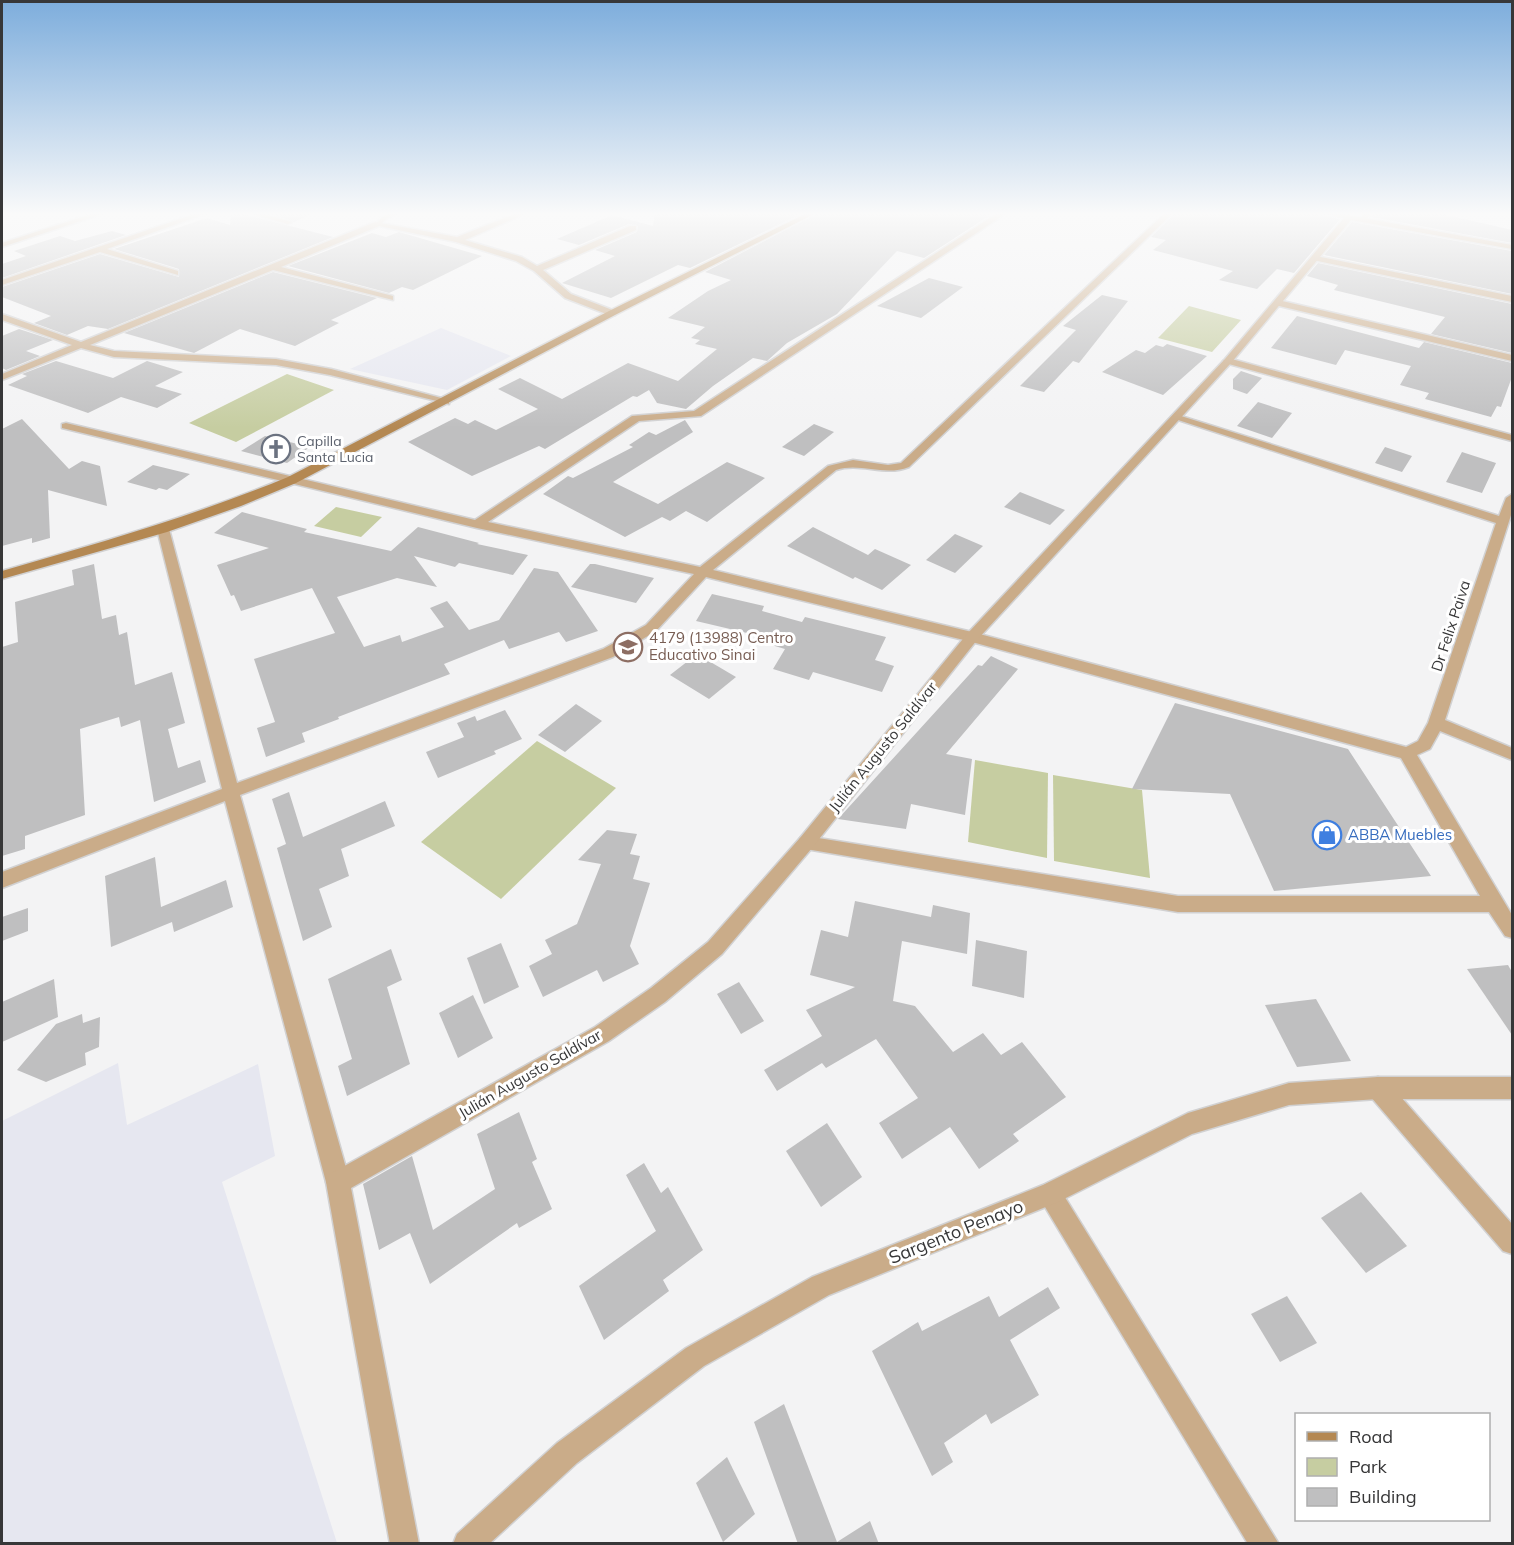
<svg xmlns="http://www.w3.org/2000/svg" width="1514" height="1545" viewBox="0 0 1514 1545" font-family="Mulish,sans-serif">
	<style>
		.built { fill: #e6e7f0 }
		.green { fill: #c6cda1 }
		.building { fill: #bfbfc0 }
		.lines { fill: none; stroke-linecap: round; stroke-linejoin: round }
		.service-casing { stroke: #d1d1d2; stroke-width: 3 }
		.minor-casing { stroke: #d1d1d2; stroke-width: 3 }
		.tertiary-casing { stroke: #d1d1d2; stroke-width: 3 }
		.secondary-casing { stroke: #d1d1d2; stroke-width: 3 }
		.service { fill: #caac89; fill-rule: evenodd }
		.minor { fill: #caac89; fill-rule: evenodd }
		.tertiary { fill: #caac89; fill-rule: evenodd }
		.secondary { fill: #b48852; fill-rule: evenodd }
		.labels { text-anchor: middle; stroke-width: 6; stroke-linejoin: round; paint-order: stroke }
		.far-worship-label { font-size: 14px; fill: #5b616d; stroke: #fff; text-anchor: start }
		.street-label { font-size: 15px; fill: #373738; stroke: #fff }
		.education-label { font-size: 15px; fill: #785e54; stroke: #fff; text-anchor: start }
		.shop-label { font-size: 15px; fill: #366cbe; stroke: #fff; text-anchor: start }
		.near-street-label { font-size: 18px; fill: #373738; stroke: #fff }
	</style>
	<rect width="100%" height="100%" fill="#f3f3f4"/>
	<g class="built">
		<path d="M441,328L511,356L447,390L350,369Z"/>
		<path d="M118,1063L127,1125L258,1064L275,1156L222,1182L337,1543H2V1121Z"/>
	</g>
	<g class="green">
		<path d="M1189,306L1241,320L1212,352L1158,338Z"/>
		<path d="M287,374L334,390L236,442L189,423Z"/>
		<path d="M336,507L382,517L361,537L314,526Z"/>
		<path d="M537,741L616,788L501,899L421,842Z"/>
		<path d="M975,760L1048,773L1047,858L968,842Z"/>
		<path d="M1053,775L1142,790L1150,878L1054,861Z"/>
	</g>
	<g class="building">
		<path d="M231,212H242L243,214L333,237L108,329L88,326L67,335L34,323L51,316L2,297V287L100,254L179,277V269L114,249L207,218L230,225Z"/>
		<path d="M263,212H316L294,222Z"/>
		<path d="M655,212H805L690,268L678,265L611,298L562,283L615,256L595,250L637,232L638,226L629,224L579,245L557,239L612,215L653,226Z"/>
		<path d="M820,212H875L885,214L889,212H995L924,258L897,251L837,314L787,343L767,361L753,358L713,386L686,409L657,403L649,390L637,397L633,396L545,449L539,446L472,476L408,442L455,418L468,424L475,420L496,430L538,409L498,389L520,378L562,399L628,363L678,381L717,349L695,344L700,340L691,338L705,327L668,318L708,291L731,280L705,272Z"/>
		<path d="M1176,212H1315L1317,214L1340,219L1294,273L1277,269L1257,289L1219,280L1233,271L1153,250L1166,240L1151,237Z"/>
		<path d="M1374,212H1434L1512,230V243L1371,217Z"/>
		<path d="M1352,222L1512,251V294L1324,255Z"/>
		<path d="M112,231L126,235L2,278V264L26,256L14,251L60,236L75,241Z"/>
		<path d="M399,232L482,256L413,290L402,287L389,293L288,266L372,233L386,237Z"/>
		<path d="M1318,263L1512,304V353L1431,334L1445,317L1334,290L1338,285L1307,276Z"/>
		<path d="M273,272L377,298L331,320L339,323L295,346L240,329L194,353L124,333Z"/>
		<path d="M929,278L963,287L921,318L877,306Z"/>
		<path d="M1102,295L1128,301L1079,363L1073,361L1044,392L1020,386L1076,330L1063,326Z"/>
		<path d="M1297,316L1419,348L1424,342L1512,363V377L1501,407L1497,406L1491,417L1425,399L1429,393L1400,385L1411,366L1345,350L1336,365L1271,348Z"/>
		<path d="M19,329L53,340L26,351L40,356L6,370L2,368V336Z"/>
		<path d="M1167,344L1207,356L1163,395L1102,372L1136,350L1145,353L1156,345L1163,347Z"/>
		<path d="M56,361L113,378L147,361L183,372L155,386L182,394L157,408L121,397L88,413L8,385L27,376L22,374Z"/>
		<path d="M1241,371L1262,378L1247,394L1233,389V379Z"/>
		<path d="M1258,402L1292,413L1272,438L1237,426Z"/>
		<path d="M22,419L69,469L82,461L100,466L107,506L48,490L50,538L32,543V538L2,546V429Z"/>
		<path d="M685,420L693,432L613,482L658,504L727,462L765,478L707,522L686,511L670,521L662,517L625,537L543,494L568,476L573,478L633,447L629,445L649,432L656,435Z"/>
		<path d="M814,424L834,432L804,456L782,447Z"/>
		<path d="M265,436L310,447L287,463L241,451Z"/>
		<path d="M1385,447L1412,456L1402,472L1375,463Z"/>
		<path d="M1462,452L1496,463L1482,493L1446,482Z"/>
		<path d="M153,465L190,474L167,490L159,488L156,490L127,482Z"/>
		<path d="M1020,492L1065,510L1050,525L1004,507Z"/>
		<path d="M242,512L307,529L304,532L391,551L418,527L479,543L477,544L528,555L513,575L459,563L455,567L414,556L437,587L397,578L337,597L364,647L400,635L402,642L444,627L430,608L447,601L469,630L499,620L534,568L558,572L598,631L566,642L559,632L509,649L504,640L444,664L450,674L338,717L339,719L302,733L305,742L266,757L257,728L275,722L254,659L335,633L312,588L241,611L234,595L231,596L217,565L269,548L214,533Z"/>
		<path d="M813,527L868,555L875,549L911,565L882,590L855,577L853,579L787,546Z"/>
		<path d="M955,534L983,546L955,573L926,560Z"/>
		<path d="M94,564L102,619L116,615L119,635L127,632L135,685L172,672L185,723L168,729L178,768L200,760L206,782L154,802L140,720L121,727L119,717L80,729L85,815L25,836V849L2,856V647L18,642L15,602L74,585L72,570Z"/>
		<path d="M590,564H595L654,578L636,603L571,587Z"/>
		<path d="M712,594L764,606L762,611L802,622L805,617L886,637L875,660L894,666L882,692L813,672L809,680L773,669L785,649L761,642L764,637L696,621Z"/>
		<path d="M697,654L736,677L709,699L670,675Z"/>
		<path d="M991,656L1018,669L946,754L972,759L965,815L911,804L906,829L838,819L978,665L982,666Z"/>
		<path d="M1175,703L1348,749L1431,876L1274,891L1230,794L1132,789Z"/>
		<path d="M576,704L602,721L565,752L538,735Z"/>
		<path d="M505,710L522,739L494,751L496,754L438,778L426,752L464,737L457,723L475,716L477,721Z"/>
		<path d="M289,792L303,837L385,801L395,826L341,849L349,876L319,889L332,927L303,941L277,848L286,844L272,799Z"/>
		<path d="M607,830L637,834L630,854L640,856L633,879L650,883L630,946L639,964L603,982L597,970L543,997L529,966L552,954L545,940L577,924L601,864L578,860Z"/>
		<path d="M155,857L161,907L226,880L233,907L174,932L172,922L111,947L105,876Z"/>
		<path d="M855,901L931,917L933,905L970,913L967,954L902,941L893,1001L915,1006L953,1052L983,1033L1001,1055L1022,1042L1066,1097L1013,1134L1019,1141L979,1169L950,1127L902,1159L879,1123L918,1098L876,1039L826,1068L822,1063L777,1091L764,1070L822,1036L806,1010L855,987L810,975L821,930L848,937Z"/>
		<path d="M28,908V931L2,941V917Z"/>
		<path d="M976,940L1027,951L1024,998L972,986Z"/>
		<path d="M501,943L519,987L484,1004L467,958Z"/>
		<path d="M391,949L402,980L387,987L410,1064L347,1096L338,1066L352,1059L328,979Z"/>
		<path d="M1508,965L1512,972V1035L1467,969Z"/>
		<path d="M54,979L58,1017L2,1042V1002Z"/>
		<path d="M739,982L764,1021L741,1034L717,994Z"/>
		<path d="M473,995L493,1038L458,1058L439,1013Z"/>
		<path d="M1316,999L1351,1061L1297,1067L1265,1005Z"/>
		<path d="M82,1014L83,1023L100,1017L99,1047L85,1053L86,1065L46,1082L17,1070L56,1024Z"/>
		<path d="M519,1112L537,1159L532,1162L552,1209L519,1228L517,1223L430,1284L410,1233L379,1250L363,1184L412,1156L433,1230L495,1189L477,1134Z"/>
		<path d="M827,1123L862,1177L821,1207L786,1151Z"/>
		<path d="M644,1163L661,1193L668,1187L703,1250L663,1280L669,1291L604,1340L579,1286L656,1231L626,1175Z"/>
		<path d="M1361,1192L1407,1246L1366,1273L1321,1218Z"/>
		<path d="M1048,1287L1060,1308L1010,1340L1039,1395L991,1424L986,1414L944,1443L953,1462L932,1476L872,1351L918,1322L922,1331L989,1296L999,1317Z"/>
		<path d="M1287,1296L1317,1343L1280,1362L1251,1314Z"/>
		<path d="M784,1404L837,1542L870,1521L879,1544H798L754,1422Z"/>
		<path d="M727,1457L755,1514L723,1542L696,1483Z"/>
	</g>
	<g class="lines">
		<g class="service-casing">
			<path id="service" d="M395,212H400L386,219L380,225L376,224L382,217Z"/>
		</g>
		<g class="minor-casing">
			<g id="minor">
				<path d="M97,212H108L2,247V243Z"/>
				<path d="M200,212H210L107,249L178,271V275L100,252L2,285V280Z"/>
				<path d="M244,212H256L292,222L288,224Z"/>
				<path d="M519,212H529L465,240L522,257L537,266L630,226H636V230L543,270L571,294L615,311V315H609L565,298L534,271L516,261L456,242L379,226L281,267L393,296V300L273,270L90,345L114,351L276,359L331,369L449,400V404L330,375L276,365L114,357L81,348L2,380V374L72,345L2,320V314L81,342L375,222L457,237Z"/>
				<path d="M999,212H1008L701,416L639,421L488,522L700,567L828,466L853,460L888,465L901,463L1166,212H1174L909,467C884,477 861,462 836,470L713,570L972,632L1406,747L1418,741L1428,723L1496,523L1172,418L1173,416H1181L1499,516L1506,498L1512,494V512L1445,720L1512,748V760L1440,731L1430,749L1417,755L1512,915V938L1505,936L1489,912H1178L800,848L797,843L800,838L806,836L1178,896H1480L1401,758L972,642L706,577L656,631L613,657L240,795L350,1182L346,1190L338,1194L330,1190L326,1182L225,801L2,888V872L222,789L157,529L159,526L163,525L169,529L237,783L603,649L646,625L694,574L477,528L62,428V424L66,423L475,520L632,416L694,411Z"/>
				<path d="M1364,212H1372L1365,221H1359Z"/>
				<path d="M1316,256L1512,296V302L1313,260L1312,258Z"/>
				<path d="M1278,300L1512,355V361L1275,305L1274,303Z"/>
				<path d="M1228,358L1512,435V441L1225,363L1223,361Z"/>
				<path d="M1378,1077L1386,1080L1512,1224V1254L1503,1251L1370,1096L1367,1088L1370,1080Z"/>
				<path d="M1050,1182L1058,1186L1279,1544H1248L1042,1202L1038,1194L1042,1186Z"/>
			</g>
		</g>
		<g class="tertiary-casing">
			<g id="tertiary">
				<path d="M1317,212H1331L1512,245V249L1351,220L1231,363L977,640L812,848L722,954L665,1002L609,1041L351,1188L419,1544H390L326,1182L330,1174L595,1027L651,988L708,942L800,838L967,634L1225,359L1344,218Z"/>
				<path d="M1378,1077H1512V1099H1378L1289,1105L1192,1134L1058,1202L829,1295L704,1366L577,1463L489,1544H453L457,1534L557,1443L686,1348L812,1277L1043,1185L1188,1113L1289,1083Z"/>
			</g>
		</g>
		<g class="secondary-casing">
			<path id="secondary" d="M809,212H818L615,315L296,483L241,506L167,532L2,579V571C99,543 194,516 288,477L609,311Z"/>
		</g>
		<use href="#service" class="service"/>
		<use href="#minor" class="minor"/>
		<use href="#tertiary" class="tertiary"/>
		<use href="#secondary" class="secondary"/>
	</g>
	<linearGradient id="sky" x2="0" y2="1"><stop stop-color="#7daddc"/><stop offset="0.5" stop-color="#fafafa"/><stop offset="1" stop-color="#fafafa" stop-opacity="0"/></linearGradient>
	<rect width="1514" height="428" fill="url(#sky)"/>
	<defs>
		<g id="church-ring" transform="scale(1.5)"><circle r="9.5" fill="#fff" stroke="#6b7280" stroke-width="1.5"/><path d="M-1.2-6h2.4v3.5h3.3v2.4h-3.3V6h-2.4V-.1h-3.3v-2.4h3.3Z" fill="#6b7280"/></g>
		<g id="school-ring" transform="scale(1.5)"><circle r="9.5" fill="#fff" stroke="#8d6e63" stroke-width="1.5"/><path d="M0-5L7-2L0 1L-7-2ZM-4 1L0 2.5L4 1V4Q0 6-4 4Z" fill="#8d6e63"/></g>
		<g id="shop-ring" transform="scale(1.5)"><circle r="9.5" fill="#fff" stroke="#3f7fe0" stroke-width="1.5"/><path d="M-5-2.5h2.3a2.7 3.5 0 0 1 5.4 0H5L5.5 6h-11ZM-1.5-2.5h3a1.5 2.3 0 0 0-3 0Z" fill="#3f7fe0"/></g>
	</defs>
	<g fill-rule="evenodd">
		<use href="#church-ring" x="276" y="449"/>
		<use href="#school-ring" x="628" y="647"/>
		<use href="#shop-ring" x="1327" y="835"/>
	</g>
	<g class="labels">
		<g class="far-worship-label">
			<text x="297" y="446">Capilla<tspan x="297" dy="16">Santa Lucia</tspan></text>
		</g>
		<g class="street-label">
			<text transform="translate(1451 626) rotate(-72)" y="5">Dr Felix Paiva</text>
			<text transform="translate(883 747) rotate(-51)" y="5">Julián Augusto Saldívar</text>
			<text transform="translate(530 1074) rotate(-30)" y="5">Julián Augusto Saldívar</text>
		</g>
		<g class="education-label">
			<text x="649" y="643">4179 (13988) Centro<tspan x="649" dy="17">Educativo Sinai</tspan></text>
		</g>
		<g class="shop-label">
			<text x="1348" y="840">ABBA Muebles</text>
		</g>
		<g class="near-street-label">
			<text transform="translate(956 1232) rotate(-22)" y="6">Sargento Penayo</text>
		</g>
	</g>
	<rect width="1514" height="1545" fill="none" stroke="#373738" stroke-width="6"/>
	<rect x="1295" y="1413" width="195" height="108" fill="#ffffff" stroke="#afafaf" stroke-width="1.5"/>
	<rect x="1307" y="1432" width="30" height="9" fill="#b48852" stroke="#afafaf" stroke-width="1.5"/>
	<text x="1349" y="1443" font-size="18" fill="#373738">Road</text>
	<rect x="1307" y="1458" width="30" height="18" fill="#c6cda1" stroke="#afafaf" stroke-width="1.5"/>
	<text x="1349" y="1473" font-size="18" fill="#373738">Park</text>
	<rect x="1307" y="1488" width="30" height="18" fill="#bfbfc0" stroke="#afafaf" stroke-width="1.5"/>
	<text x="1349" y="1503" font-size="18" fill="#373738">Building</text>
</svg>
